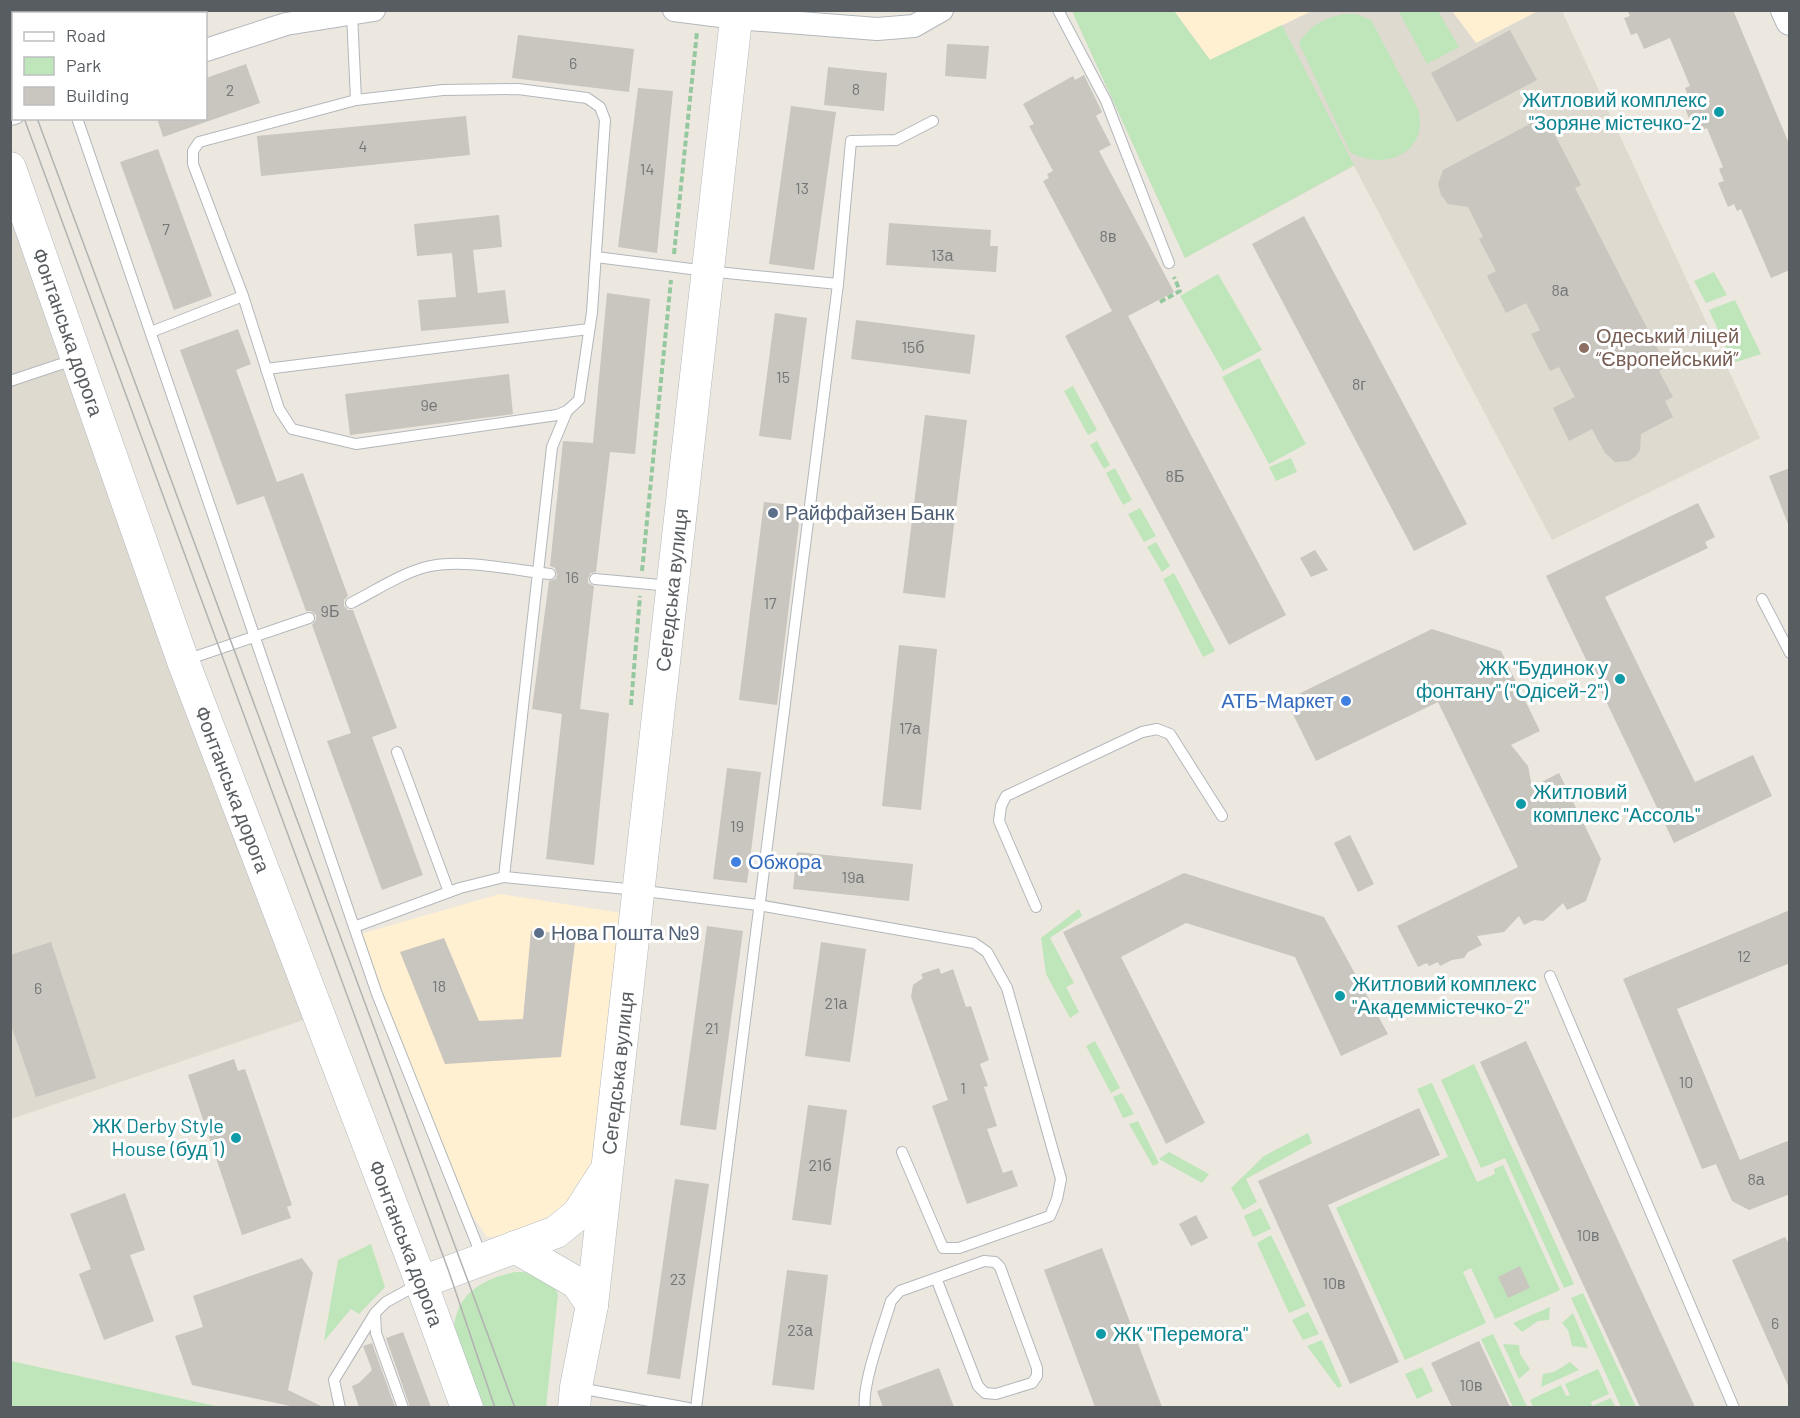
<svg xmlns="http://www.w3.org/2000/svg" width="1800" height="1418" viewBox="0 0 1800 1418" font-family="Barlow,sans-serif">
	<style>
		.commercial { fill: #fff0d2 }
		.education { fill: #dedad0 }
		.green { fill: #bfe5ba }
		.building { fill: #c9c5bf }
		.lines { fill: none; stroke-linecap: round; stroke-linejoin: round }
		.service-casing { stroke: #b3b7bb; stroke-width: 12 }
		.minor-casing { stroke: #b3b7bb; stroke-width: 24 }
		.tertiary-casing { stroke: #b3b7bb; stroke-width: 30 }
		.secondary-casing { stroke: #b3b8bd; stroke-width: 33 }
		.path { stroke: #95c89f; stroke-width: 4; stroke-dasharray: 6 3; stroke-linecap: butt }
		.service { stroke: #fff; stroke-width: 10 }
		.minor { stroke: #fff; stroke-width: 22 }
		.tertiary { stroke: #fff; stroke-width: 28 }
		.secondary { stroke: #fff; stroke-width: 32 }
		.tram { stroke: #b1b2b2; stroke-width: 1.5 }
		.culture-dot { fill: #0f9aa8; stroke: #fff; stroke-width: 2 }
		.education-dot { fill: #8d6e63; stroke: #fff; stroke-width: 2 }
		.service-dot { fill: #5c6f8a; stroke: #fff; stroke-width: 2 }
		.shop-dot { fill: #3f7fe0; stroke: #fff; stroke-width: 2 }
		.labels { text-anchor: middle; stroke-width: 6; stroke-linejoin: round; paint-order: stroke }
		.number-label { font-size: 16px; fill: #747778 }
		.culture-label { font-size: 20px; fill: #0d838f; stroke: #fff; text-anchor: end }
		.street-label { font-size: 20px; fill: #585d61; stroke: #fff }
		.education-label { font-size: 20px; fill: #785e54; stroke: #fff; text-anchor: start }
		.service-label { font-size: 20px; fill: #4e5e75; stroke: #fff; text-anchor: start }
		.shop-label { font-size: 20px; fill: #366cbe; stroke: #fff; text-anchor: end }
	</style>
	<rect width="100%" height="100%" fill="#ece8df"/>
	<g class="commercial">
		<path d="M1174,11H1312L1210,60Z"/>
		<path d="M1452,11H1538L1476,43Z"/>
		<path d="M500,894L622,913L599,1163L563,1212L513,1236L487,1237L457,1194L360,934Z"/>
	</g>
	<g class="education">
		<path d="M1072,11H1174L1210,60L1312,11H1452L1476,43L1538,11H1562L1760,438L1552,540L1354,166L1185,258Z"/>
		<path d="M10,181L312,1017L11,1119H10Z"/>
	</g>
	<g class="green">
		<path d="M1401,10L1438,11L1459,47L1427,64L1399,12Z"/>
		<path d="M1072,11H1174L1210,60L1282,25L1354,165L1185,258Z"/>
		<path d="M1344,14H1356L1371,20L1418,109C1430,153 1384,172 1350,152L1299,43C1310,25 1325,18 1344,14Z"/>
		<path d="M1714,272L1727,295L1706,303L1694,281Z"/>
		<path d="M1218,274L1262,350L1223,371L1180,296Z"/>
		<path d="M1735,300L1761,354L1733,363L1709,310Z"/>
		<path d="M1259,358L1306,444L1269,464L1222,377Z"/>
		<path d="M1073,386L1097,430L1088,435L1064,391Z"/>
		<path d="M1097,441L1110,465L1104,469L1090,445Z"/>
		<path d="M1291,458L1297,472L1276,481L1269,467Z"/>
		<path d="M1115,468L1132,500L1123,505L1106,473Z"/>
		<path d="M1140,508L1156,536L1144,542L1128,514Z"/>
		<path d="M1156,542L1170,566L1162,572L1147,547Z"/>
		<path d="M1174,573L1215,651L1203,657L1163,579Z"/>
		<path d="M1079,909L1082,916L1050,938L1074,983L1066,987L1079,1012L1070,1018L1046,974L1041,938Z"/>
		<path d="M1095,1041L1120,1088L1111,1093L1086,1046Z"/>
		<path d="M1474,1064L1574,1284L1564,1288L1505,1158L1481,1168L1441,1080Z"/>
		<path d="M1432,1083L1477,1182L1495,1174L1494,1169L1503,1165L1560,1290L1495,1319L1471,1268L1463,1272L1486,1323L1405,1360L1336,1208L1448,1157L1417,1089Z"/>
		<path d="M1122,1093L1134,1114L1123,1118L1113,1097Z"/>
		<path d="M1138,1121L1159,1163L1153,1166L1129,1124Z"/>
		<path d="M1308,1133L1312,1143L1246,1179L1257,1202L1243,1210L1231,1188L1264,1156Z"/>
		<path d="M1169,1152L1209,1174L1202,1183L1159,1159Z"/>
		<path d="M1261,1208L1271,1229L1253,1237L1244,1216Z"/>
		<path d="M1271,1235L1306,1306L1289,1313L1257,1243Z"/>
		<path d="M371,1244L385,1287L359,1314L351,1309L324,1341L338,1260Z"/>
		<path d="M515,1272H526L555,1287L558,1295L546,1407H477C471,1390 466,1372 460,1354C458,1347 454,1338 454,1331C455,1293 483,1279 515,1272Z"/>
		<path d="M1583,1293L1636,1407H1621L1571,1298Z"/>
		<path d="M1550,1307L1549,1320L1538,1321L1522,1332L1513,1323Z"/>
		<path d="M1308,1312L1319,1334L1303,1340L1292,1320Z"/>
		<path d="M1573,1313L1588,1348L1572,1346L1568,1330L1562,1323Z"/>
		<path d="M1493,1334L1527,1407H1513L1481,1339Z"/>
		<path d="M1322,1340L1342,1386L1338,1388L1307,1346Z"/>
		<path d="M1503,1344L1519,1345L1520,1354L1530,1369L1519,1379Z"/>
		<path d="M11,1361L220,1407H11Z"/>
		<path d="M1570,1362L1579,1370L1541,1387L1543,1374L1554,1372Z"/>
		<path d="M1422,1367L1433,1391L1417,1399L1405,1374Z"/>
		<path d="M1598,1369L1609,1394L1591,1402L1592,1406L1611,1398L1615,1407H1533L1530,1400L1561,1385L1566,1396L1570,1395L1565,1384Z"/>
	</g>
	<g class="building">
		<path d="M1627,10H1733L1790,146V270L1771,278L1741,209L1737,211L1734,204L1728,207L1718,183L1724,181L1719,169L1723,167L1707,128L1702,130L1699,123L1692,126L1683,103L1690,100L1685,88L1690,86L1670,38L1644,49L1637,33L1631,35L1624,18L1630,16Z"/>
		<path d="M1510,30L1537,80L1457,122L1431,73Z"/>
		<path d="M518,35L634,49L629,92L512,78Z"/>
		<path d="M947,44L989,46L986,79L945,76Z"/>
		<path d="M246,64L260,103L163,137L157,118H206V78Z"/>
		<path d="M828,67L887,73L884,111L824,105Z"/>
		<path d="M1084,75L1102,112L1096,116L1111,145L1099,151L1174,292L1128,316L1286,615L1229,645L1065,336L1112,311L1043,181L1049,178L1047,174L1053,171L1029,126L1034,124L1023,104L1073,76L1075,80Z"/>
		<path d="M638,88L673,91L657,253L618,247Z"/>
		<path d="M791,106L836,112L814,270L769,264Z"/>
		<path d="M466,116L470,155L261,176L257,136Z"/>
		<path d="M1545,116L1581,185L1575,188L1667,367L1659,371L1673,397L1665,401L1673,417L1641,434L1640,450L1636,456L1629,461L1615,462L1605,453L1592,429L1569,441L1553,408L1575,397L1559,367L1550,371L1531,334L1540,330L1526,303L1506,313L1487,276L1496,271L1479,239L1483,237L1468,207L1448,204L1441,195L1438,184L1443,170Z"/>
		<path d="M158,149L212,296L174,310L120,162Z"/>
		<path d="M499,215L502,247L473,250L478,293L505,290L509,323L421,331L418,300L456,297L452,253L417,256L414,224Z"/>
		<path d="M1304,216L1467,524L1414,551L1252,244Z"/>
		<path d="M889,223L991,230L990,246H998L996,272L886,265Z"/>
		<path d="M607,293L650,299L635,454L610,452L596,572L591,573L588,578V583L594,586L580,709L609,713L594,865L546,859L562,714L532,709L549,581L556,579L557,574L555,568L550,566L563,441L593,443Z"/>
		<path d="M775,313L807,318L791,440L759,436Z"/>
		<path d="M856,320L975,335L970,374L851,359Z"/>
		<path d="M238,329L251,364L236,370L277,482L303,473L348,596L344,600V606L348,610H353L397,728L372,737L423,875L382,890L327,741L351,733L312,625L316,620V615L311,611H306L264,496L237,505L180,350Z"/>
		<path d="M509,374L513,414L350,435L345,394Z"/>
		<path d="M925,415L967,420L945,598L903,593Z"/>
		<path d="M1790,468V524H1788L1769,476Z"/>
		<path d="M764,502L801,506L777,705L739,700Z"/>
		<path d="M1698,503L1715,537L1705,542L1708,548L1605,597L1695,782L1753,755L1772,796L1674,843L1546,576Z"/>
		<path d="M1315,550L1328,570L1311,577L1300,558Z"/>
		<path d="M1432,629L1501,651L1540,731L1511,745L1528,766L1532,787L1559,773L1601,859L1586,901L1567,910L1563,903L1547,918L1543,921L1534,920L1524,925L1519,916L1504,932L1477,936L1482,945L1468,952L1464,958L1452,960L1440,966L1438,962L1429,966L1427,963L1418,967L1397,926L1518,867L1438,702L1316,761L1286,700Z"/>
		<path d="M899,645L937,649L921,810L882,806Z"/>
		<path d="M727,768L761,772L747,883L713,879Z"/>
		<path d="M1350,835L1374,884L1358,892L1334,843Z"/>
		<path d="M797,852L913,864L909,901L793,889Z"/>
		<path d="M1184,873L1324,917L1388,1034L1341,1056L1295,957L1186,923L1121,957L1205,1123L1166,1144L1063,932Z"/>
		<path d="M1790,910V963L1677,1009L1740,1160L1790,1140V1194L1749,1210L1732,1201L1716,1164L1702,1169L1623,979Z"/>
		<path d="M707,926L743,931L716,1130L680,1125Z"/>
		<path d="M531,931L576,934L561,1057L445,1064L400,952L444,938L479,1021L523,1019Z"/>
		<path d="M51,942L96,1078L36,1097L10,1022V955Z"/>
		<path d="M821,942L866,949L850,1062L805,1056Z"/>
		<path d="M939,968L941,974L953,969L966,1007L971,1006L989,1060L980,1064L988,1086L984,1087L997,1126L987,1129L1003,1173L1012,1170L1018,1186L967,1204L932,1106L948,1100L911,997L913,985L923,978L921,974Z"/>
		<path d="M1526,1041L1695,1407H1640L1480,1062Z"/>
		<path d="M234,1059L238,1071L245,1069L292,1205L287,1207L291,1218L242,1235L188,1075Z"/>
		<path d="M808,1105L847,1110L831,1225L792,1220Z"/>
		<path d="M1419,1108L1440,1155L1328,1205L1399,1362L1350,1384L1258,1181Z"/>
		<path d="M675,1179L709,1184L680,1379L647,1374Z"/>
		<path d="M125,1193L145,1250L130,1255L154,1321L104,1340L79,1274L91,1269L70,1214Z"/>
		<path d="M1196,1215L1208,1238L1191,1246L1179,1224Z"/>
		<path d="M1785,1237L1790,1246V1390L1732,1260Z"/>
		<path d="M1102,1248L1162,1407H1095L1044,1270Z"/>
		<path d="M302,1258L313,1273L288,1390L323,1407H295L192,1385L175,1336L203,1327L193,1296Z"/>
		<path d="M1520,1266L1530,1288L1508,1298L1498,1277Z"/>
		<path d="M787,1270L828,1275L814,1390L772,1385Z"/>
		<path d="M403,1332L431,1407H410L386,1338Z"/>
		<path d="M1479,1341L1510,1407H1452L1431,1363Z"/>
		<path d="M372,1343L395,1407H359L352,1386L359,1383L372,1370L363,1346Z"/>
		<path d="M939,1368L954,1407H883L877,1391Z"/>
	</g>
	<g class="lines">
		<g class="service-casing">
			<g id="service">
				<path d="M37,10L38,14"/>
				<path d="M1058,10L1106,101L1169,263"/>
				<path d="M352,14L356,100"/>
				<path d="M518,89L587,98L600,107L605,120L592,312L579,400L567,411L557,415L356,444L292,429L279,409L243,296L193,164V151L199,142L356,100L443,90Z"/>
				<path d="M77,118L377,994L482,1257"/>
				<path d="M596,257L707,271L838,284"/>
				<path d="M151,332L243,296"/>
				<path d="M266,369L589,329"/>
				<path d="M10,381L76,359"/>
				<path d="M595,579L671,586"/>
				<path d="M1762,599L1790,653"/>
				<path d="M351,603C375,591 400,574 426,567C462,558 512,570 550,574"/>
				<path d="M186,660L309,618"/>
				<path d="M397,752L449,892"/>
				<path d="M504,877L552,447L567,411"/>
				<path d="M1036,907L999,821L1001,806L1006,796L1142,732L1157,729L1170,734L1222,816"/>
				<path d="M354,927L460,888L504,877L637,890L758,905L974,943L987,952L1007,988L1061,1179L1057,1199L1050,1216L959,1248H943L902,1152"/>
				<path d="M1550,976L1734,1408"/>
				<path d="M579,1388L688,1408"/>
				<path d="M340,1408L334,1380L375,1313"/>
				<path d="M403,1408L376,1333L375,1313L386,1302L419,1284"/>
				<path d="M696,1408L838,284L851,141L896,140L933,121"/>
				<path d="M865,1408C861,1386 884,1325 891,1301L900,1291L984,1261L995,1262L1000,1267L1037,1368V1376L1032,1383L996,1394L985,1393L978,1386L936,1278"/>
			</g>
		</g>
		<g class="minor-casing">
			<g id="minor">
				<path d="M674,10L736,18L877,29L914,26L942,10"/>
				<path d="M206,50L286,24L374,10"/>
				<path d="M10,114L14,113"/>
			</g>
		</g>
		<g class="tertiary-casing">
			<path id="tertiary" d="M1785,10L1790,21"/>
		</g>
		<g class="secondary-casing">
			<g id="secondary">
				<path id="s1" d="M10,168L183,661L415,1266L467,1408"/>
				<path d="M515,1247L577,1283L592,1305"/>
				<path d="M422,1282L556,1232L578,1214L603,1175"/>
				<path id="s2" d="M574,1408L576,1387L592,1305L737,10"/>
			</g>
		</g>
		<g class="path">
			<path d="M674,254L697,32"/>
			<path d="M1160,302L1180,291L1174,277"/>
			<path d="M642,571L671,280"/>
			<path d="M631,705L640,596"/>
		</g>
		<use href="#service" class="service"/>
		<use href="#minor" class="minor"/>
		<use href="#tertiary" class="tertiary"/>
		<use href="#secondary" class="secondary"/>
		<g class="tram">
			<path d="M10,46L14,54"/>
			<path d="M10,81L14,90"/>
			<path d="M24,118L449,1272L495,1408"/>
			<path d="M37,118L515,1408"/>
		</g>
	</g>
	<g class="culture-dot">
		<circle cx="1719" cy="112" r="6"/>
		<circle cx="1620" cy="679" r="6"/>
		<circle cx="1521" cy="804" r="6"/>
		<circle cx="1340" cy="996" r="6"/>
		<circle cx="236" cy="1138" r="6"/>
		<circle cx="1101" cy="1334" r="6"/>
	</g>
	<circle class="education-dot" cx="1584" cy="348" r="6"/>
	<g class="service-dot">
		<circle cx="773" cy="513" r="6"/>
		<circle cx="539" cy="933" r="6"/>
	</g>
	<g class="shop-dot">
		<circle cx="1346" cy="701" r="6"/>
		<circle cx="736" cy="862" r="6"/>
	</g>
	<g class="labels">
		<g class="number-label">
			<text x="573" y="69">6</text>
			<text x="856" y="95">8</text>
			<text x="230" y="96">2</text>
			<text x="363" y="152">4</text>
			<text x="647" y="175">14</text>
			<text x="802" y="194">13</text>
			<text x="166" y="235">7</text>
			<text x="1108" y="242">8в</text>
			<text x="942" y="261">13а</text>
			<text x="1560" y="296">8а</text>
			<text x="913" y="353">15б</text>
			<text x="783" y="383">15</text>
			<text x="1359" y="390">8г</text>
			<text x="429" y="411">9е</text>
			<text x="1175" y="482">8Б</text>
			<text x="572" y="583">16</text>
			<text x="770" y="609">17</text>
			<text x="330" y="617">9Б</text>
			<text x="910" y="734">17а</text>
			<text x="737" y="832">19</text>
			<text x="853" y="883">19а</text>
			<text x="1744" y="962">12</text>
			<text x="439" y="992">18</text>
			<text x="38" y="994">6</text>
			<text x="836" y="1009">21а</text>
			<text x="712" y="1034">21</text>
			<text x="1686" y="1088">10</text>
			<text x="963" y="1094">1</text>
			<text x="820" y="1171">21б</text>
			<text x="1756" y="1185">8а</text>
			<text x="1588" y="1241">10в</text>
			<text x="678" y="1285">23</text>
			<text x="1334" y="1289">10в</text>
			<text x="1775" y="1329">6</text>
			<text x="800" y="1336">23а</text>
			<text x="1471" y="1391">10в</text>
		</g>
		<g class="culture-label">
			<text x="1707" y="107">Житловий комплекс<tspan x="1707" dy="23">"Зоряне містечко-2"</tspan></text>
			<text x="1608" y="675">ЖК "Будинок у<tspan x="1608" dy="23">фонтану" ("Одісей-2")</tspan></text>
			<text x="1533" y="799" text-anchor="start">Житловий<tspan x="1533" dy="23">комплекс "Ассоль"</tspan></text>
			<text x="1352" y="991" text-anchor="start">Житловий комплекс<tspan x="1352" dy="23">"Академмістечко-2"</tspan></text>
			<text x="224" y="1133">ЖК Derby Style<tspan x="224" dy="23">House (буд 1)</tspan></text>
			<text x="1113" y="1341" text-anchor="start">ЖК "Перемога"</text>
		</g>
		<g class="street-label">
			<text dy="7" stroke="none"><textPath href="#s1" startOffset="174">Фонтанська дорога</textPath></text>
			<text dy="7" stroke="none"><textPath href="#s2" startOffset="824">Сегедська вулиця</textPath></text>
			<text dy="7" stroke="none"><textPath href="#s1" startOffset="660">Фонтанська дорога</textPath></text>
			<text dy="7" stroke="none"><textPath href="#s2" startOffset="338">Сегедська вулиця</textPath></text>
			<text dy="7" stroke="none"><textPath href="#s1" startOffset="1146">Фонтанська дорога</textPath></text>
		</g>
		<g class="education-label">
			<text x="1596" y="343">Одеський ліцей<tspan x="1596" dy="23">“Європейський”</tspan></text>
		</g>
		<g class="service-label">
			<text x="785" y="520">Райффайзен Банк</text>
			<text x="551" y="940">Нова Пошта №9</text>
		</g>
		<g class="shop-label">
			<text x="1334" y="708">АТБ-Маркет</text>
			<text x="748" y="869" text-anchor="start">Обжора</text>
		</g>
	</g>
	<rect width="1800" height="1418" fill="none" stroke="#585d61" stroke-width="24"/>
	<rect x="12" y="12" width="195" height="108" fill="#ffffff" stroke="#bcbec0" stroke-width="1.5"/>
	<rect x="24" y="32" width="30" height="9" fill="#ffffff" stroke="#bcbec0" stroke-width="1.5"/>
	<text x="66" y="42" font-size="18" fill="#585d61">Road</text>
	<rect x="24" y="57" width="30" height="18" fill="#bfe5ba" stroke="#bcbec0" stroke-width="1.5"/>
	<text x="66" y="72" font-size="18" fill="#585d61">Park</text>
	<rect x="24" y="87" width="30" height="18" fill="#c9c5bf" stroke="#bcbec0" stroke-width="1.5"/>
	<text x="66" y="102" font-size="18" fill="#585d61">Building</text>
</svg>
